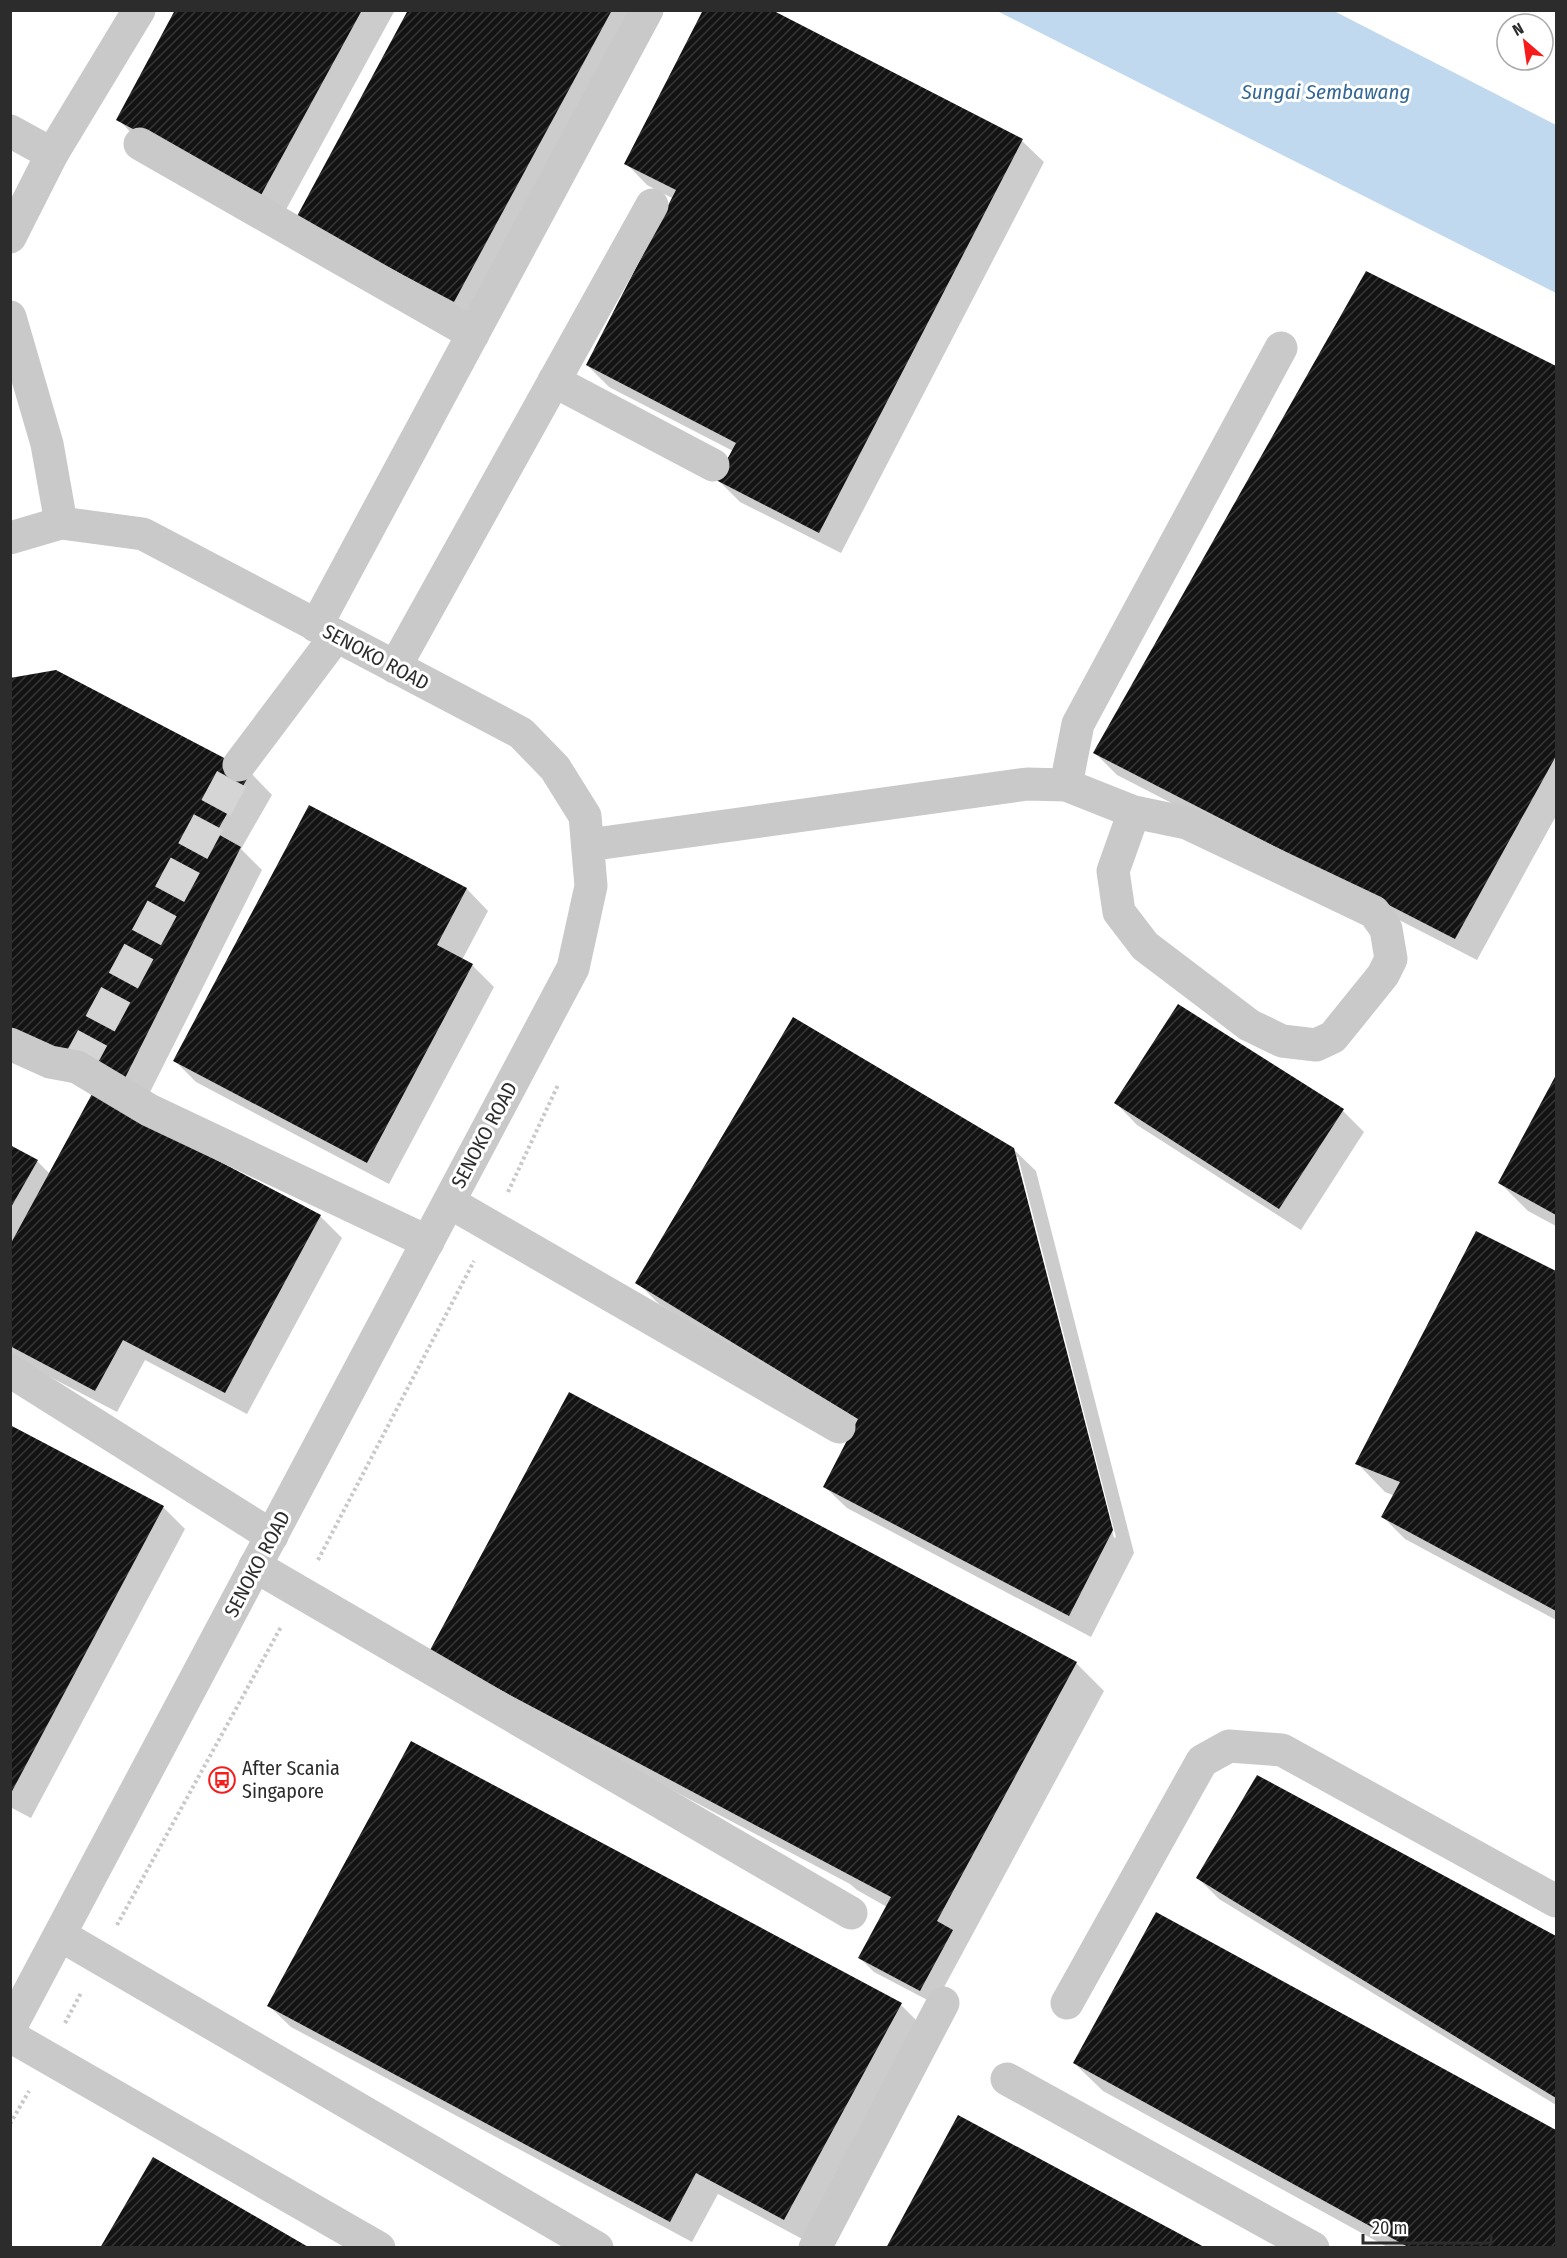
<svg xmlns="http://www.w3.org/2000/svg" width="1567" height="2258" viewBox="0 0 1567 2258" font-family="'Fira Sans Condensed',sans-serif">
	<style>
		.water { fill: #c1d9ee }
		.shadow { fill: #0003; fill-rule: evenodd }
		.building { fill: url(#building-hatch) }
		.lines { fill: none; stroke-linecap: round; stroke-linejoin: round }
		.minor-tunnel { stroke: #d5d5d5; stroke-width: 33; stroke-dasharray: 33 16; stroke-linecap: butt }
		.path { stroke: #c9c9c9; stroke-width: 4; stroke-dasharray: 3 3; stroke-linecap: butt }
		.minor { stroke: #c9c9c9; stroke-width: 33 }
		.labels { text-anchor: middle; stroke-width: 6; stroke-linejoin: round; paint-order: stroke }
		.street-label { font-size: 20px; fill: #2c2c2c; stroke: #fff }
		.poi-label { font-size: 20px; fill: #2c2c2c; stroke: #fff; text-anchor: start }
		.water-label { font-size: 21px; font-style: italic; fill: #336795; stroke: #fff }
	</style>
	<defs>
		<pattern id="building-hatch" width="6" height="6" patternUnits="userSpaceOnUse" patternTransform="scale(1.5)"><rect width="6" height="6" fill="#131313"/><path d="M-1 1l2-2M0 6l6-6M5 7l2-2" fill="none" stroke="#363636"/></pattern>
	</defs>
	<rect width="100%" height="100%" fill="#fff"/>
	<path class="water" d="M997,11H1334L1556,125V293Z"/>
	<g class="shadow">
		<path d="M177,10H395L282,217L139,141L118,119Z"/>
		<path d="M410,10H645L482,330L326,246Z"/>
		<path d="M1022,141L1044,162L841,553L740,502L718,480L733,451L609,387L587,365L674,199L647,185L626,163Z"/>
		<path d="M1367,273L1556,367V816L1477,960L1117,775L1095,753Z"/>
		<path d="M251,773L272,795L241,849L262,870L141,1110L10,1042Z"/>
		<path d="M310,807L467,889L488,911L462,960L472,965L494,987L389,1184L196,1082L175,1061Z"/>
		<path d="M1556,1078V1226L1528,1211L1500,1183Z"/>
		<path d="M1116,1103L1343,1111L1364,1132L1301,1230L1137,1125Z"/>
		<path d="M10,1147L37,1161L50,1174L320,1216L342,1238L247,1414L145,1360L117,1412L10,1356Z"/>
		<path d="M1013,1149L1036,1171L1134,1553L1091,1637L847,1508L825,1487L856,1425L659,1304L637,1282ZM1015,1157H1018L1116,1537L1114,1538Z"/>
		<path d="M1476,1233L1556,1273V1620L1405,1539L1383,1517L1395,1496L1385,1492L1357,1463Z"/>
		<path d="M10,1427L163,1507L185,1529L31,1818L10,1807Z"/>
		<path d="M1076,1663L1104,1691L935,2004L874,1972L860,1958L887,1907L857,1890L850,1884L452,1674Z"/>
		<path d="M1257,1777L1556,1938V2105L1219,1899L1197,1877Z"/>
		<path d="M1157,1914L1556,2132V2248H1389L1103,2091L1074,2063Z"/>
		<path d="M901,2005L922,2026L806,2241L718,2194L692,2242L291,2027L269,2006Z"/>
	</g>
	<g class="building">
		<path d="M175,10H362L260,197L116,120Z"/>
		<path d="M408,10H612L454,302L296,218Z"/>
		<path d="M703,10H772L1023,139L819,533L716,480L736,443L586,365L676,190L624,164Z"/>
		<path d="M1366,271L1556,366V756L1455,939L1093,753Z"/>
		<path d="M56,670L251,772L216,833L241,847L119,1090L10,1033V678Z"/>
		<path d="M309,805L467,888L437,945L473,964L367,1163L173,1061Z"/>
		<path d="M1178,1004L1344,1109L1279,1209L1114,1103Z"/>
		<path d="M793,1017L1014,1148L1113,1530L1069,1616L823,1487L858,1419L635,1283Z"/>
		<path d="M1556,1075V1215L1498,1183Z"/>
		<path d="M92,1094L321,1215L225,1393L123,1340L95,1391L10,1346V1245Z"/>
		<path d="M10,1145L38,1160L10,1209Z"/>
		<path d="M1476,1231L1556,1271V1611L1381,1517L1400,1482L1355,1464Z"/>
		<path d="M569,1392L1077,1662L937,1921L953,1930L920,1991L858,1958L891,1897L429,1652Z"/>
		<path d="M10,1425L164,1506L10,1795Z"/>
		<path d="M411,1741L902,2003L784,2220L696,2173L670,2222L267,2006Z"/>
		<path d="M1257,1775L1556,1936V2098L1196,1878Z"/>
		<path d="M1156,1912L1556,2130V2248H1410L1073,2063Z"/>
		<path d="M958,2115L1206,2248H886Z"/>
		<path d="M153,2157L310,2248H100Z"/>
	</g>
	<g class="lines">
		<path class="minor-tunnel" d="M77,1067L239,765"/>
		<g class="path">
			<path d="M508,1192L558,1085"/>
			<path d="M318,1560L474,1261"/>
			<path d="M117,1925L281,1627"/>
			<path d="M65,2023L81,1993"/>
			<path d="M10,2124L29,2091"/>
		</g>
		<g class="minor">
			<path d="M10,131L52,154"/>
			<path d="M140,144L473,334"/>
			<path d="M10,237L52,154L139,10"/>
			<path d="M10,317L47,444L61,523"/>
			<path d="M554,381L713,465"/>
			<path d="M10,538L61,523L143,534L521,733L555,768L585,816L591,886L573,968L10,2028"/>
			<path d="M316,626L647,10"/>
			<path d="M395,667L652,205"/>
			<path d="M239,765L336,636"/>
			<path d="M1066,785L1078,724L1281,348"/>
			<path d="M588,845L1027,784L1066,785L1134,812L1187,823L1374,912L1386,929L1391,959L1383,975L1333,1037L1316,1045L1282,1041L1249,1025L1145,946L1119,912L1113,871L1134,812"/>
			<path d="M10,1044L50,1062L77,1067L149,1110L428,1242"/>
			<path d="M449,1202L839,1427"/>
			<path d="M10,1371L272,1536"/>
			<path d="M255,1566L851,1913"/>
			<path d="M60,1935L597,2248"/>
			<path d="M1067,2003L1202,1761L1229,1746L1282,1750L1556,1901"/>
			<path d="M10,2036L379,2248"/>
			<path d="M1007,2079L1313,2248"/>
			<path d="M815,2248L943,2003"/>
		</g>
	</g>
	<defs>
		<g id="bus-ring" transform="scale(1.35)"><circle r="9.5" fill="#fff" stroke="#f61c1b" stroke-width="1.5"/><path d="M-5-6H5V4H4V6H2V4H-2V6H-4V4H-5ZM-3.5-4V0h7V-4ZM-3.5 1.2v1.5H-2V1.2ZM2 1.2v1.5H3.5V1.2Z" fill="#f61c1b"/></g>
	</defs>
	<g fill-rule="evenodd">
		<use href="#bus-ring" x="222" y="1780"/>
	</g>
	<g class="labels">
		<g class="street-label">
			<text transform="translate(376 657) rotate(28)" y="7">SENOKO ROAD</text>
			<text transform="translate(484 1135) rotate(-62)" y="7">SENOKO ROAD</text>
			<text transform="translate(257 1564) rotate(-62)" y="7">SENOKO ROAD</text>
		</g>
		<g class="poi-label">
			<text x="242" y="1775">After Scania<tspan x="242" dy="23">Singapore</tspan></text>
		</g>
		<g class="water-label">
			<text x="1326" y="99">Sungai Sembawang</text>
		</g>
	</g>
	<rect width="1567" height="2258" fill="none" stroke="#2c2c2c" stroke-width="24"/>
	<g transform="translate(1525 42) rotate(331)"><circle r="28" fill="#ffffff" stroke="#ababab" stroke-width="1.5"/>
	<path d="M0-4.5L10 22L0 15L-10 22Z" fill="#f61c1b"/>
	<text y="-9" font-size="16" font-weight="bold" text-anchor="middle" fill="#2c2c2c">N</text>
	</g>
	<path d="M1363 2234v9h128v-9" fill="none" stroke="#2c2c2c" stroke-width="3"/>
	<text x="1372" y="2234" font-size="18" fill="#2c2c2c" stroke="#ffffff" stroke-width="4.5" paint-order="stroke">20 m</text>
</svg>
